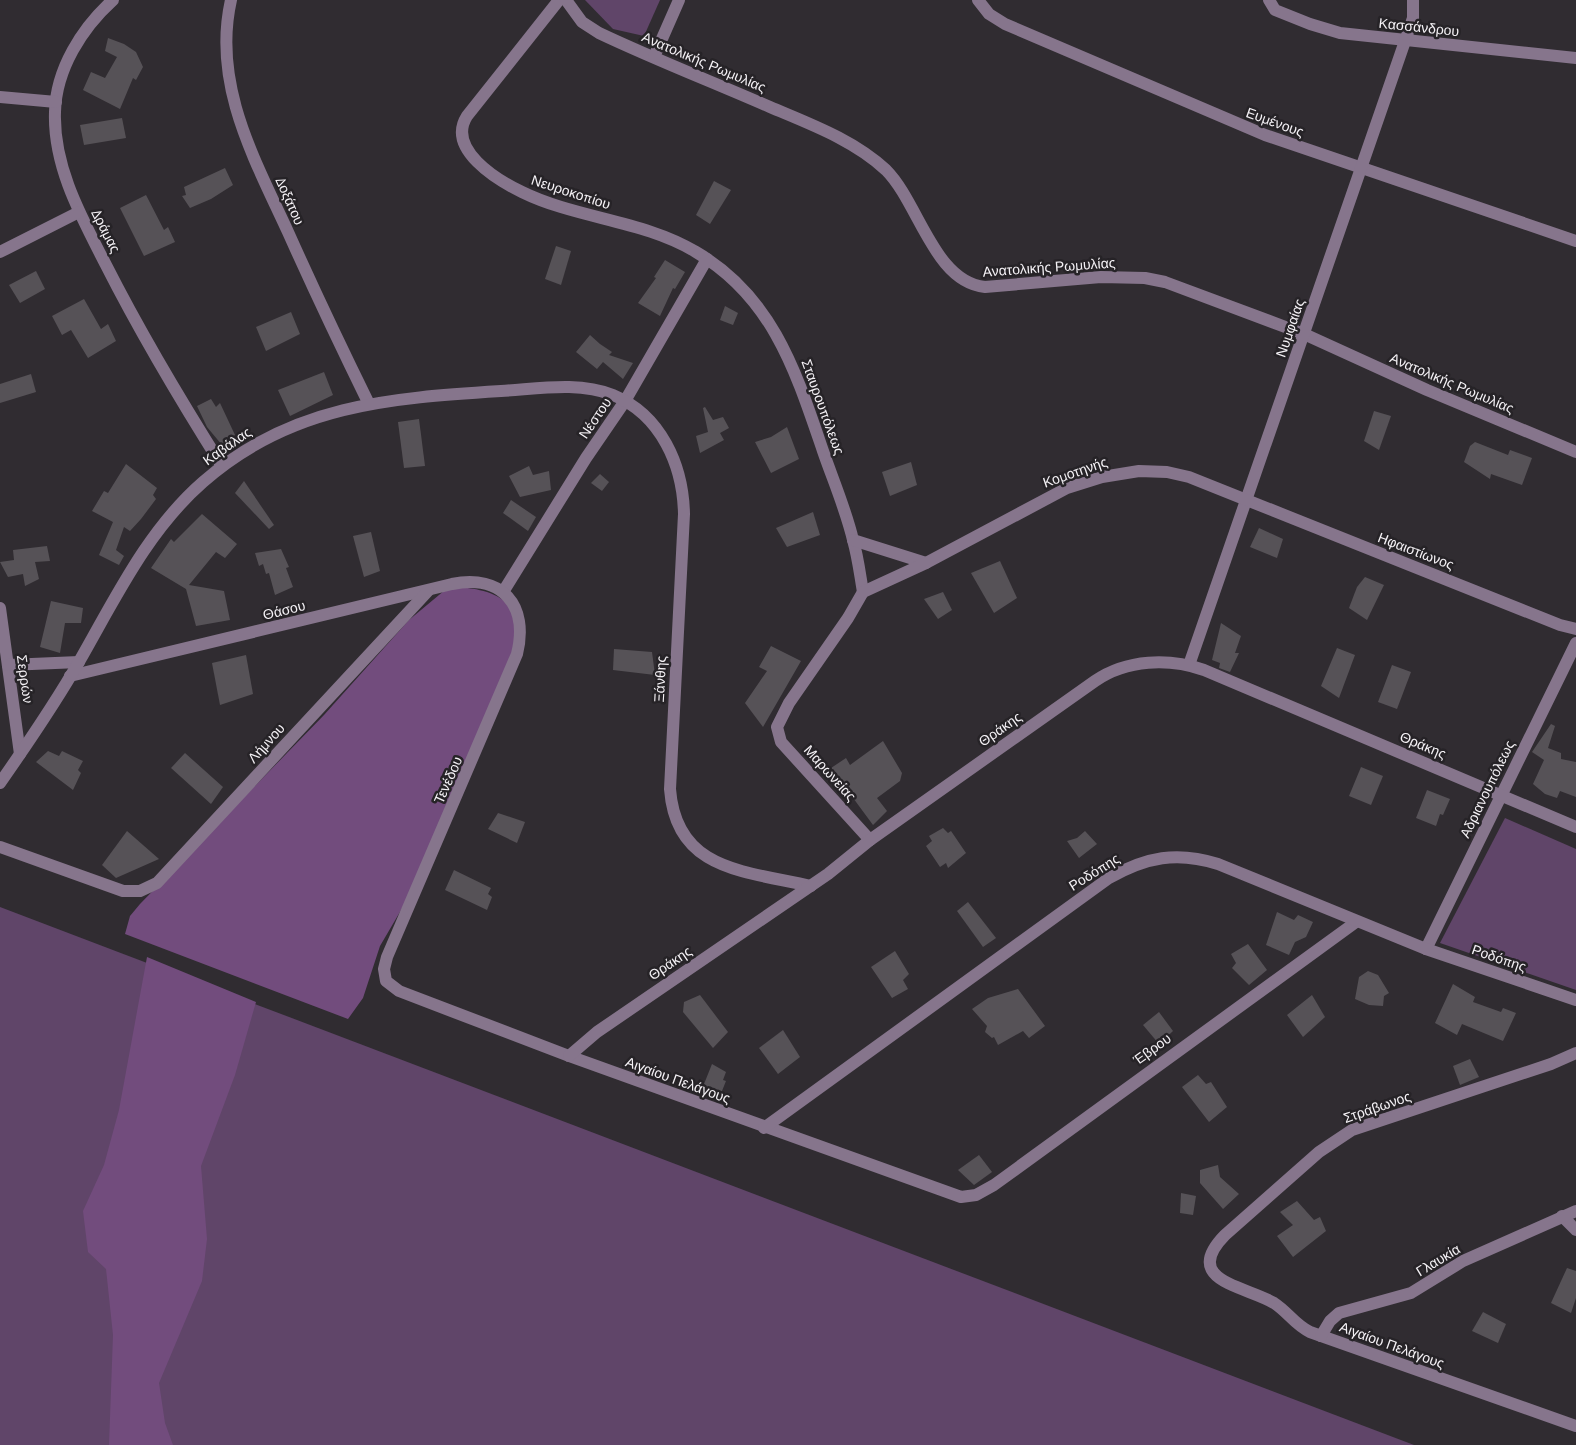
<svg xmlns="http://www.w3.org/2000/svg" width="1576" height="1445" viewBox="0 0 1576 1445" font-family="'PT Sans',sans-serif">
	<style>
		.green { fill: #604569 }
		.forest { fill: #724c7d }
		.building { fill: #565257 }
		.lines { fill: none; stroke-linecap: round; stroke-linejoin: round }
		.minor { stroke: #86758c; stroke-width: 12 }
		.labels { text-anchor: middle; stroke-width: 5; stroke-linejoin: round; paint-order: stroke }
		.street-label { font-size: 14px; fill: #f5f2f6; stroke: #262327 }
	</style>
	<rect width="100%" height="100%" fill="#302c31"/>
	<g class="green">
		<path d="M585,0H660L644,36L613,29Z"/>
		<path d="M1505,818L1576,849V990L1440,943Z"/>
		<path d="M0,907L1414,1445H0Z"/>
	</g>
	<g class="forest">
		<path d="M459,587C479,589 508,593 514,617C517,628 515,642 515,653L404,905L380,946L363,998L348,1019L125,934L130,916L140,904L324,715L409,620L445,590Z"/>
		<path d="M147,957L256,1002L235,1075L201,1166L207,1239L202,1281L159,1383L165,1423L173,1445H109L113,1335L106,1269L88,1252L83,1211L104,1165L119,1110Z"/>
	</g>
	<g class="building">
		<path d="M108,38L124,44L136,52L143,67L136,80L133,78L120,109L83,90L91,72L105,78L117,57L105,51Z"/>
		<path d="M122,118L126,138L84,145L80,125Z"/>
		<path d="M225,168L233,185L211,199L190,208L182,196L186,195L184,187Z"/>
		<path d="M714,181L731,190L710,224L696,215Z"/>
		<path d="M146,195L164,230L168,227L175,242L144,256L120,208Z"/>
		<path d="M556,246L571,251L561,285L545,279Z"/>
		<path d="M665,260L685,272L675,289L673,288L660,316L638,303L656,278L654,277Z"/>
		<path d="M36,271L45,289L20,303L9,285Z"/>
		<path d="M84,299L101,329L108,324L116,341L88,358L71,330L62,335L52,316Z"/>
		<path d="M725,306L738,313L733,325L720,320Z"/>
		<path d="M291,312L300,334L266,351L256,327Z"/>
		<path d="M590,335L600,344L612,352L609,355L633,363L623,379L603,362L597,369L576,352Z"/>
		<path d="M324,372L333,395L290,416L278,390Z"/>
		<path d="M31,374L36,392L0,403V384Z"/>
		<path d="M211,399L216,407L220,403L235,435L222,445L207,427L197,406Z"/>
		<path d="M705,407L713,420L723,417L729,428L720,433L724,440L700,453L696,436L708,432L703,408Z"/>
		<path d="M1374,411L1391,416L1379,450L1364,441Z"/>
		<path d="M419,419L425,466L404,468L398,422Z"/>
		<path d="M787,427L799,459L771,473L755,442L771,437Z"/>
		<path d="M1475,442L1508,455L1510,450L1532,458L1522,485L1491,474L1490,479L1464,462L1470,446Z"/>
		<path d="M911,462L917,485L890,496L882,472Z"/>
		<path d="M126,464L157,488L153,495L156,499L141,519L130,531L124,527L116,550L124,556L119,565L99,555L113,522L92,511L104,491L108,493Z"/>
		<path d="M529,466L533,475L549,471L551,490L520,497L509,476Z"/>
		<path d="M600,474L609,482L602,491L591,483Z"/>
		<path d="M244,481L274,525L269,529L235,493Z"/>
		<path d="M511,500L536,517L528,531L503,513Z"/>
		<path d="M813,512L820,535L787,547L776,528Z"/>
		<path d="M202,514L237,544L225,558L216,552L189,585L224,591L230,620L196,626L186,589L151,568L171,539L174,542Z"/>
		<path d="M1259,528L1283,539L1277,558L1250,547Z"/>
		<path d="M371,532L380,571L364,577L353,536Z"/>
		<path d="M47,546L50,561L35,562L39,579L25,586L23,574L8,577L0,562L14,560L13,550Z"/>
		<path d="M281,549L289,567L286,568L293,587L275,595L269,573L266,574L263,564L259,566L255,553Z"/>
		<path d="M1000,561L1017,598L994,613L971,573Z"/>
		<path d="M1365,577L1384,585L1367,620L1349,608L1357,587Z"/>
		<path d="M943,592L952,610L938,619L924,599Z"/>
		<path d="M51,601L83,608L81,623H65L60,653L40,647Z"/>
		<path d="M1221,623L1241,636L1235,653H1239L1230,672L1219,668L1220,663L1212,660Z"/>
		<path d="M771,646L801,661L763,727L745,703L767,671L759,667Z"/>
		<path d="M1337,648L1355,655L1339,698L1321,686Z"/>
		<path d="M614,649L652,652L655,675L613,670Z"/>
		<path d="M246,655L253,694L220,705L212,663Z"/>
		<path d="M1392,665L1411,672L1397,709L1378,702Z"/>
		<path d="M1551,724L1555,726L1548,748L1561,753V759L1576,762V797L1560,791L1557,798L1545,794L1533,784L1544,760L1532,752Z"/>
		<path d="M883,741L902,773L900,781L877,798L887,811L873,825L831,768L846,758L850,765Z"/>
		<path d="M48,751L59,756L62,751L83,761L78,770L81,773L73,790L36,762Z"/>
		<path d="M185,753L223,787L211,804L171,768Z"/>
		<path d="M1361,767L1383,776L1371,805L1349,796Z"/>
		<path d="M1427,790L1450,799L1443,815L1440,814L1436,826L1416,818Z"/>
		<path d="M498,813L525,822L517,843L488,829Z"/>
		<path d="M943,828L948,833L951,831L966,853L948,868L946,863L940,867L926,846L932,841L929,836Z"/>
		<path d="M127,831L159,859L116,878L102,865Z"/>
		<path d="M1085,831L1097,844L1079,858L1067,841L1077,838Z"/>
		<path d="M454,870L491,888L488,894L492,897L487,910L445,890Z"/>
		<path d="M968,902L996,938L983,947L957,911Z"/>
		<path d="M1277,912L1294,920L1298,915L1313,922L1306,937L1295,942L1289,955L1266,945Z"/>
		<path d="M1248,944L1267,970L1249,985L1232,968L1236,963L1231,954Z"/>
		<path d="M895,951L909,974L903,980L908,989L892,998L871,967Z"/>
		<path d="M1368,971L1378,975L1389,993L1384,996L1383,1006L1369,1005L1355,999L1359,977Z"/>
		<path d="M1453,984L1475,997L1473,1002L1501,1012L1503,1008L1516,1013L1503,1041L1462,1024L1457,1035L1435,1023Z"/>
		<path d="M1018,989L1045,1026L1029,1038L1023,1031L998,1045L994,1037L992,1038L985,1032L987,1026L972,1009L988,998Z"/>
		<path d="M700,995L728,1032L713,1048L683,1012L684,1002Z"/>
		<path d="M1312,995L1325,1017L1303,1037L1287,1015Z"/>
		<path d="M1159,1012L1173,1031L1159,1044L1143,1025Z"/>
		<path d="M783,1030L800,1057L778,1074L759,1048Z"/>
		<path d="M1470,1059L1479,1077L1460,1085L1453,1066Z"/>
		<path d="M712,1064L726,1072L723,1080L726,1081L718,1101L700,1094Z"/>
		<path d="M1198,1075L1206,1084L1211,1082L1227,1107L1209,1122L1182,1087Z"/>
		<path d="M979,1155L992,1172L974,1185L958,1170Z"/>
		<path d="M1218,1165L1220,1177L1239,1194L1223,1209L1200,1183V1170Z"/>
		<path d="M1181,1193L1196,1196L1193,1215L1180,1213Z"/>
		<path d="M1297,1201L1314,1220L1320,1217L1326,1231L1293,1257L1277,1236L1293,1225L1280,1212Z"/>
		<path d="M1567,1268L1576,1271V1298L1571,1313L1551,1303Z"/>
		<path d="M1483,1312L1506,1324L1498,1343L1472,1331Z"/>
	</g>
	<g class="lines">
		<g class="minor">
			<path d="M113,0C82,28 56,69 55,112C53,167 82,218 106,265C141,334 181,401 222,466"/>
			<path d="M231,0C212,84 254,158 288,232C314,290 341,347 369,404"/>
			<path d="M559,0L467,116C446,149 497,180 522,192C577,219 643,220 696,252C773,297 796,372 823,451C833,480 846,510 853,540C858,557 860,575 863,592"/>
			<path d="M566,0L582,22L599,33C656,60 713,82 770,107C810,124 854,140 886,170C919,203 934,282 985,287L1101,277L1145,278L1165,282L1304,334L1427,390L1576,452"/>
			<path d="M978,0L989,14L1005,24L1265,135L1576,241"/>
			<path d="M1269,0L1275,10L1310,24L1340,33L1576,58"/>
			<path d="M654,57L679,0"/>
			<path d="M0,97L56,102"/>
			<path d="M0,252L79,212"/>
			<path d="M853,540L926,563"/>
			<path d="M503,592L586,458L625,401L707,259"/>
			<path d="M0,608L20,754"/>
			<path d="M8,665L79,662"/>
			<path d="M1189,665L1413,18V0"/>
			<path d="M70,676L452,584C502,574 529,605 517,654L387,957L384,969L386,981L399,991L569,1056L961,1197L976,1195L994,1185L1356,922"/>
			<path d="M0,783C28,743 56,702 80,660C116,597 148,530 203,482C290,405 390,398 501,391C537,389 578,381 613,395C661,415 683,465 684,514L670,789C676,871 745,871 811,886"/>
			<path d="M870,840L781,742L777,727L789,703L848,618L863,592L926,563L1067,488L1102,477L1139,471L1167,472L1189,477L1560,625L1576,629"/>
			<path d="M0,847L123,891H140L157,883L428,591"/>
			<path d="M1426,949L1576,643"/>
			<path d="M1576,1053L1551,1064L1352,1130L1319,1152L1225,1235C1180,1281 1246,1286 1274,1303C1288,1312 1295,1325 1310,1332L1576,1426"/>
			<path d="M569,1056L597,1032L828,874L870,840L1095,681C1127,659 1169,658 1204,670L1576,827"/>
			<path d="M764,1128L1109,878C1146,857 1177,851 1218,864L1426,949L1576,1000"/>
			<path d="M1562,1216L1576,1230"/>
			<path d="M1321,1336L1330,1321L1339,1313L1411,1293L1463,1261L1576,1211"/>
		</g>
	</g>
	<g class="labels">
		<g class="street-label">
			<text transform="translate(1419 27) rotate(6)" y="5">Κασσάνδρου</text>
			<text transform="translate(704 62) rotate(23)" y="5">Ανατολικής Ρωμυλίας</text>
			<text transform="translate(1275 122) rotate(20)" y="5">Ευμένους</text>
			<text transform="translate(571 192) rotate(18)" y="5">Νευροκοπίου</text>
			<text transform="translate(290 201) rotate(66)" y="5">Δοξάτου</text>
			<text transform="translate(106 231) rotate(63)" y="5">Δράμας</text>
			<text transform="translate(1049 267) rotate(-4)" y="5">Ανατολικής Ρωμυλίας</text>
			<text transform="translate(1290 328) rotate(-71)" y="5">Νυμφαίας</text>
			<text transform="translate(1452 383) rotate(23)" y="5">Ανατολικής Ρωμυλίας</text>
			<text transform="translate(823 407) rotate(70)" y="5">Σταυρουπόλεως</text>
			<text transform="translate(595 418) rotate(-56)" y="5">Νέστου</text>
			<text transform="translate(227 446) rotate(-35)" y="5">Καβάλας</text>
			<text transform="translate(1075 472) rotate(-19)" y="5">Κομοτηνής</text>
			<text transform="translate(1416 551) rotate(21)" y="5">Ηφαιστίωνος</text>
			<text transform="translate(284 610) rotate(-14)" y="5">Θάσου</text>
			<text transform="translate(25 679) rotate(82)" y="5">Σερρών</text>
			<text transform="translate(660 679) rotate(-87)" y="5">Ξάνθης</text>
			<text transform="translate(1000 729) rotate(-35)" y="5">Θράκης</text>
			<text transform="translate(266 743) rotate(-48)" y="5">Λήμνου</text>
			<text transform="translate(1423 745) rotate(23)" y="5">Θράκης</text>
			<text transform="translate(830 773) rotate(48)" y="5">Μαρωνείας</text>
			<text transform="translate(448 780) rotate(-66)" y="5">Τενέδου</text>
			<text transform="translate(1487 789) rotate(-64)" y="5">Αδριανουπόλεως</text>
			<text transform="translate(1094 872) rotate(-32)" y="5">Ροδόπης</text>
			<text transform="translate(1499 958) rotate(19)" y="5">Ροδόπης</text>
			<text transform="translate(670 963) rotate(-34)" y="5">Θράκης</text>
			<text transform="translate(1152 1049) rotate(-36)" y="5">Έβρου</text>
			<text transform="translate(678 1080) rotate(20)" y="5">Αιγαίου Πελάγους</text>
			<text transform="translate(1377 1107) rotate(-19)" y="5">Στράβωνος</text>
			<text transform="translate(1438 1260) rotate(-31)" y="5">Γλαυκία</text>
			<text transform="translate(1392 1345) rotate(20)" y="5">Αιγαίου Πελάγους</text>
		</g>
	</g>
</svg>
